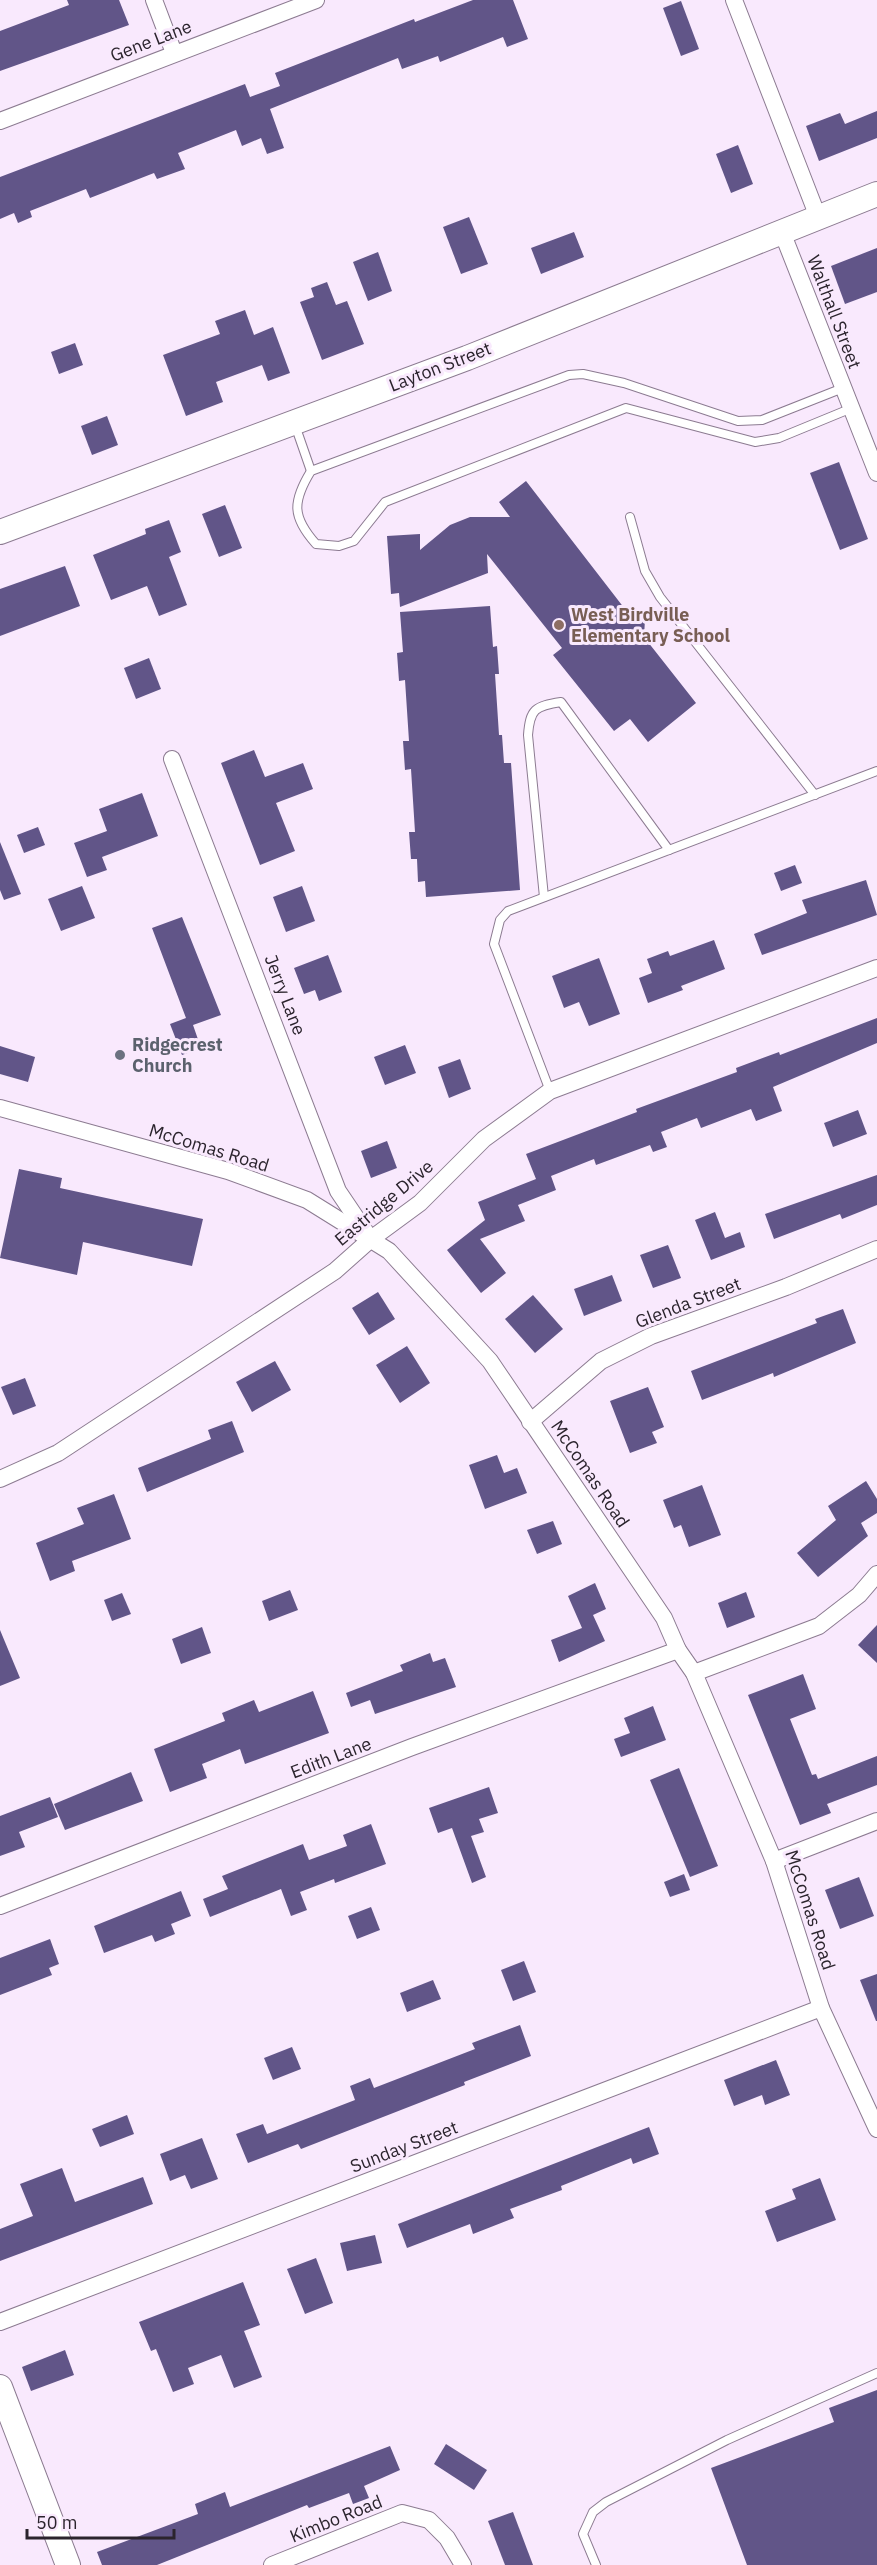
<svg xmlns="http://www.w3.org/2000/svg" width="877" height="2565" viewBox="0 0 877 2565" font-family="'IBM Plex Sans',sans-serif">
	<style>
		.building { fill: #615588 }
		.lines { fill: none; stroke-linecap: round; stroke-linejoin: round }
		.lane-casing { stroke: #8c7b91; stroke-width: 10 }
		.street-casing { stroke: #8c7b91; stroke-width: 18 }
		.secondary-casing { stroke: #8c7b91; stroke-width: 26 }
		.lane { stroke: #fff; stroke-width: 8 }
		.street { stroke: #fff; stroke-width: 16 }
		.secondary { stroke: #fff; stroke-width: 24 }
		.education-dot { fill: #8d6e63; stroke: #f9e9fd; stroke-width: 2 }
		.worship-dot { fill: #6b7280; stroke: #f9e9fd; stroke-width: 2 }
		.labels { text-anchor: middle; stroke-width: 6; stroke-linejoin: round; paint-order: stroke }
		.street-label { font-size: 18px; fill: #2b242d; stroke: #f9e9fd }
		.education-label { font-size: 18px; font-weight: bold; fill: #785e54; stroke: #f9e9fd; text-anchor: start }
		.worship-label { font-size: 18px; font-weight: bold; fill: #5b616d; stroke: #f9e9fd; text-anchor: start }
	</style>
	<rect width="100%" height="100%" fill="#f9e9fd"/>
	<g class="building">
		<path d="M67,0H119L129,25L0,71V31L69,5Z"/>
		<path d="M473,0H513L528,39L507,47L503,37L440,62L438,56L402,69L398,58L270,109L284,148L267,154L261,138L242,146L236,130L178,153L185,169L157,179L154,173L90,198L86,189L30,211L32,217L18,223L14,213L0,219V177L245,84L250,97L280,86L275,73L414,19L415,22Z"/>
		<path d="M681,1L699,49L681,56L663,8Z"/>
		<path d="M877,111V138L819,161L806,126L840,113L845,124Z"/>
		<path d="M738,145L753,184L731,193L716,154Z"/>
		<path d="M469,217L488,264L461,274L443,227Z"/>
		<path d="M574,232L584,257L541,274L531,248Z"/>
		<path d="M877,248V292L845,304L831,266Z"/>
		<path d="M378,252L392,291L368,301L353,262Z"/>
		<path d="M327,282L336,305L347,301L364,344L322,360L300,302L314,297L311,288Z"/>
		<path d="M245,310L254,335L273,327L290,373L268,381L262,365L216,382L223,402L186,416L163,355L220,334L215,321Z"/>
		<path d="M75,343L83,365L59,374L51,352Z"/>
		<path d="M107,416L118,445L92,455L81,426Z"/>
		<path d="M839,462L868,539L840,550L810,473Z"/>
		<path d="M526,481L628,613L645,619L644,637L696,703L648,742L630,719L614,731L553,655L562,648L487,554L488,573L400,607L399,593L391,594L387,536L420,534V550L450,525L470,517H510L499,502Z"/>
		<path d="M225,505L242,548L219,557L202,514Z"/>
		<path d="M169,520L181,552L169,557L187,605L159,616L147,586L111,600L93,555L146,534L145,529Z"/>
		<path d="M65,566L80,606L0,636V589Z"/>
		<path d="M490,606L493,647L497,646L499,674H495L499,735H502L504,763H511L520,890L426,897L425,881L418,882L417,859H411L409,832H415L411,769L405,770L403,741H409L405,680L399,681L397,653L403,652L400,612Z"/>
		<path d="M149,658L161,689L136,699L124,668Z"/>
		<path d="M254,750L265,777L303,763L313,789L276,803L295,851L260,865L221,763Z"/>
		<path d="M142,793L158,836L102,857L107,870L87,877L74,843L107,831L99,809Z"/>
		<path d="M38,827L45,845L24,853L17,835Z"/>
		<path d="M0,842L21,894L4,900L0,890Z"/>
		<path d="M795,865L802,883L781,891L774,873Z"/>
		<path d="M866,880L877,915L762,955L754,934L807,913L802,900Z"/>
		<path d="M82,886L95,918L61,931L48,899Z"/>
		<path d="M302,886L315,921L286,932L273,897Z"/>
		<path d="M182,917L221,1015L193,1025L201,1048L182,1055L170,1024L186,1018L152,928Z"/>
		<path d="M714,940L725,969L681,986L683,990L648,1003L639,978L652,973L647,959L668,951L670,956Z"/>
		<path d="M328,955L342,992L319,1001L315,990L304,994L294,968Z"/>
		<path d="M599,958L620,1014L589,1026L579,1002L564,1008L552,976Z"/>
		<path d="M877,1018V1043L773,1087L782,1111L756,1121L751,1109L701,1128L697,1118L661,1132L667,1147L653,1152L650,1145L596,1165L594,1159L551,1176L556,1190L518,1205L525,1221L480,1239L506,1273L481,1293L447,1250L485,1220L478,1202L536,1179L526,1154L637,1112L636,1109L737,1072L736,1068L779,1052L780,1055Z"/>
		<path d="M405,1045L416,1073L385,1085L374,1057Z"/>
		<path d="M0,1046L35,1057L28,1082L0,1074Z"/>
		<path d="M460,1059L471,1089L449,1098L438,1067Z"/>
		<path d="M858,1110L867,1134L833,1147L824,1123Z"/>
		<path d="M387,1141L397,1168L371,1178L361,1151Z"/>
		<path d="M19,1169L62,1178L60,1188L203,1219L192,1266L83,1242L77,1275L0,1258Z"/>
		<path d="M877,1175V1205L842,1219L840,1214L774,1239L765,1214Z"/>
		<path d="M715,1212L725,1238L740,1232L745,1247L711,1260L695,1220Z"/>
		<path d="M668,1245L681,1278L653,1288L640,1255Z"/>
		<path d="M612,1275L622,1301L584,1316L574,1289Z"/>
		<path d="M378,1292L395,1319L369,1335L352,1308Z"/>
		<path d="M533,1295L563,1329L535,1353L505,1319Z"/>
		<path d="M843,1309L856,1343L774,1377L773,1373L702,1400L691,1371L817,1323L815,1319Z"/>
		<path d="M407,1346L430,1383L400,1403L376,1365Z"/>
		<path d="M275,1361L291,1390L252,1412L236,1382Z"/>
		<path d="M25,1378L36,1406L13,1415L1,1387Z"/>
		<path d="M648,1387L664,1427L652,1432L657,1443L630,1453L610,1401Z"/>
		<path d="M232,1421L244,1452L147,1492L138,1468L211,1439L208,1430Z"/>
		<path d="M497,1455L504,1473L517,1468L527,1493L485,1509L469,1465Z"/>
		<path d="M866,1481L877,1499V1513L861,1523L868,1536L818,1577L797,1553L836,1520L828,1506Z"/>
		<path d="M702,1485L721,1535L689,1547L681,1525L674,1528L663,1500Z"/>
		<path d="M114,1494L131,1539L72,1561L75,1571L50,1581L36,1543L84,1524L77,1508Z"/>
		<path d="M553,1521L562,1544L537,1554L527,1530Z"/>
		<path d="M595,1583L606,1609L593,1615L605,1641L559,1662L551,1640L582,1628L568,1596Z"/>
		<path d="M290,1590L298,1610L269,1621L262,1601Z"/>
		<path d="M746,1592L755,1617L727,1628L718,1603Z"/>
		<path d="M122,1593L131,1614L112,1621L104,1600Z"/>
		<path d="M877,1625V1663L858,1645Z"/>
		<path d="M202,1627L211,1653L181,1664L172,1639Z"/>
		<path d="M0,1630L20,1678L0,1686Z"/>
		<path d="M430,1653L433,1662L445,1658L456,1687L375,1714L370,1700L351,1707L346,1693L403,1671L400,1665Z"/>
		<path d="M803,1674L816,1709L790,1719L812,1775L816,1774L818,1779L877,1756V1785L827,1804L831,1813L800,1825L748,1695Z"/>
		<path d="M313,1691L329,1733L245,1764L240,1749L202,1764L207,1778L170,1792L154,1749L225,1721L222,1713L254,1700L259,1712Z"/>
		<path d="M653,1706L666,1740L621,1757L614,1739L630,1733L624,1718Z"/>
		<path d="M679,1768L718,1866L690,1877L650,1780Z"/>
		<path d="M131,1772L143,1801L65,1830L54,1804Z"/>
		<path d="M489,1787L498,1813L479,1819L484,1832L471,1836L486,1877L472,1883L452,1828L438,1833L429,1808Z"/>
		<path d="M50,1797L58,1817L19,1832L25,1847L0,1856V1816Z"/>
		<path d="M371,1824L386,1864L335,1883L334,1879L300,1892L307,1910L291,1916L281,1889L210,1917L203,1899L228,1889L222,1876L303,1844L309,1860L347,1846L343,1835Z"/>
		<path d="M684,1874L690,1890L670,1897L664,1882Z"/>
		<path d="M859,1877L874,1916L840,1929L825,1890Z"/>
		<path d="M181,1891L191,1916L171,1924L175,1934L155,1942L152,1935L104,1953L94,1926Z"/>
		<path d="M371,1907L380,1930L357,1939L348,1916Z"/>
		<path d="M50,1939L59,1964L49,1968L52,1975L0,1995V1958Z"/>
		<path d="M524,1961L536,1992L513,2001L501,1970Z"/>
		<path d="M877,1974V2021H876L860,1980Z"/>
		<path d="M433,1980L441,1999L407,2012L400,1993Z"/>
		<path d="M520,2025L531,2056L464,2082L465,2085L301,2149L298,2144L248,2163L236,2134L263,2124L267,2134L355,2100L350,2086L370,2078L374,2088L475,2049L472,2043Z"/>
		<path d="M292,2047L301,2069L273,2080L264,2058Z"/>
		<path d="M776,2060L790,2095L765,2105L762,2095L734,2106L724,2080Z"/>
		<path d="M127,2115L134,2134L100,2147L92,2129Z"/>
		<path d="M649,2127L659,2154L633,2164L631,2158L561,2186L562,2190L510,2209L514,2218L473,2234L470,2224L407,2248L398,2224Z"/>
		<path d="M202,2138L218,2179L191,2189L185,2175L170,2181L160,2154Z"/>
		<path d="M62,2168L75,2202L143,2177L153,2204L0,2261V2229L33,2216L20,2184Z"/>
		<path d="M820,2178L836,2220L777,2242L765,2211L796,2199L792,2189Z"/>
		<path d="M375,2235L382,2263L347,2271L340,2243Z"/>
		<path d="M316,2258L333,2303L305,2314L287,2269Z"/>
		<path d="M243,2282L260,2325L244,2331L262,2377L234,2388L221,2355L188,2368L194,2384L173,2392L156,2349L151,2351L139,2322Z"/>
		<path d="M65,2350L74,2375L31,2391L22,2367Z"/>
		<path d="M877,2390V2565H747L711,2468L834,2422L829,2408Z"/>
		<path d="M446,2444L487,2470L474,2490L434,2464Z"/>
		<path d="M390,2446L400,2470L364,2486L369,2498L353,2504L349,2493L309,2508L307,2505L157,2565H102L97,2552L198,2514L195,2504L225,2492L230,2507Z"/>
		<path d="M513,2512L533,2565H505L488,2521Z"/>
	</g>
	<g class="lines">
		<g class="lane-casing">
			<g id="lane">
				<path d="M843,388L762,420L738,421L624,383L583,374L569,375L311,471C292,502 292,517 316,544L339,546L354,541L385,502L626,408L755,442L779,438L852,408"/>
				<path d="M295,425L311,471"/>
				<path d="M630,517L645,571L660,597L815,795"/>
				<path d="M544,897L528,735C530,709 535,706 561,702L669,850"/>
				<path d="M550,1091L494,944L500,920L508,911L877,771"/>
				<path d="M596,2565L583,2534L593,2512L606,2502L727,2440L877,2373"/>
			</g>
		</g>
		<g class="street-casing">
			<g id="street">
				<path d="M154,0L174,53"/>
				<path d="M734,0L818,217"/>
				<path d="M0,121L316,0"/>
				<path d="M782,232L877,473"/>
				<path d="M172,759L338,1191L367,1234"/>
				<path d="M0,1108L228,1171L307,1200L389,1251L490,1361L664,1618L678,1650L694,1673L774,1861L821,2008L877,2129"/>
				<path d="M530,1422L601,1361L651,1336L786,1287L877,1249"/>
				<path d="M0,1479L58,1453L335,1271L371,1239L420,1203L484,1139L550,1091L877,968"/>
				<path d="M694,1673L819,1626L859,1595L877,1574"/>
				<path d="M774,1861L877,1821"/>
				<path d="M0,1906L412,1747L678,1650"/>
				<path d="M0,2322L821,2008"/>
				<path d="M272,2565L402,2513L429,2520L447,2538L463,2565"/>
			</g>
		</g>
		<g class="secondary-casing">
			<g id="secondary">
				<path d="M0,532L467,358L877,194"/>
				<path d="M0,2387L68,2565"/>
			</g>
		</g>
		<use href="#lane" class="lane"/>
		<use href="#street" class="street"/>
		<use href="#secondary" class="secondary"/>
	</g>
	<circle class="education-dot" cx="559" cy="625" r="6"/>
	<circle class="worship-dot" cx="120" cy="1055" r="6"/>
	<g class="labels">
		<g class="street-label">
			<text transform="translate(151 41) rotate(-21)" y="6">Gene Lane</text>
			<text transform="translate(834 312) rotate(69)" y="6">Walthall Street</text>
			<text transform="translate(440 367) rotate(-21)" y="6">Layton Street</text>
			<text transform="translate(285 995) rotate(69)" y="6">Jerry Lane</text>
			<text transform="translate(209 1148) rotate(17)" y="6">McComas Road</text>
			<text transform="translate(384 1203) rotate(-40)" y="6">Eastridge Drive</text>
			<text transform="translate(688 1303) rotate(-21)" y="6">Glenda Street</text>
			<text transform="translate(590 1474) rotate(56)" y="6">McComas Road</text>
			<text transform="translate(331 1758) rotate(-21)" y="6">Edith Lane</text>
			<text transform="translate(810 1910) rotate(72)" y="6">McComas Road</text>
			<text transform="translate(404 2147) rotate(-21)" y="6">Sunday Street</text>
			<text transform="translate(336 2519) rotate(-22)" y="6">Kimbo Road</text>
		</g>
		<g class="education-label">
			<text x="571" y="621">West Birdville<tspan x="571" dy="21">Elementary School</tspan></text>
		</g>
		<g class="worship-label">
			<text x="132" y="1051">Ridgecrest<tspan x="132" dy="21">Church</tspan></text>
		</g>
	</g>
	<path d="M27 2529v9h147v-9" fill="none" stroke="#2b242d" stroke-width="3"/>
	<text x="36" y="2529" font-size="18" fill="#2b242d" stroke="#f9e9fd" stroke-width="4.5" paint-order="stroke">50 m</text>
</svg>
